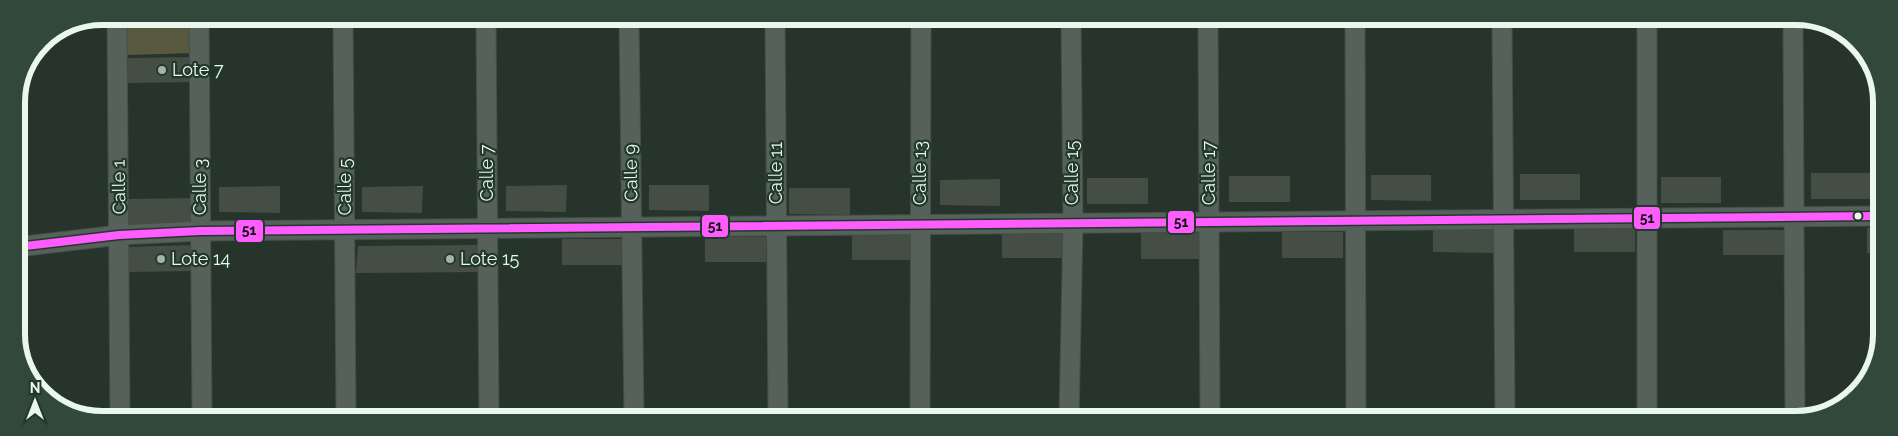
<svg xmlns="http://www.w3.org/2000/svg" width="1898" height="436" viewBox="0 0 1898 436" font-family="Raleway,sans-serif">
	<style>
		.green { fill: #59593f }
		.building { fill: #454e45 }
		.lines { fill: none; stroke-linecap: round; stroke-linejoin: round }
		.minor-casing { stroke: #434f47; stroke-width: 21 }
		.minor { stroke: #57615b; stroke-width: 19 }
		.bus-1-casing { stroke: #22392a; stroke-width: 11 }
		.bus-1 { stroke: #fe5cff; stroke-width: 8 }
		.poi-dot { fill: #a5b3a9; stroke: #22392a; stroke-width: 2 }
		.bus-dot { fill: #e9f7ed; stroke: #22392a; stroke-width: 2 }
		.labels { text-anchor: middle; stroke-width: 4.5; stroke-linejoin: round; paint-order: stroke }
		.poi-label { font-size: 18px; fill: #e9f7ed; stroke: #22392a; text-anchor: start }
		.street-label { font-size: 18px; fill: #e9f7ed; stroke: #22392a }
		.rim { fill: none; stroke: #e9f7ed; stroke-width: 6 }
		.line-badge { stroke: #22392a; stroke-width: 2 }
		.pale-badge-label { font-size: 14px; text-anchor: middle; font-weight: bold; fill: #111 }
	</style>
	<rect width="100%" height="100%" fill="#27342b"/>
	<path class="green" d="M127,16H194L195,53L127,55Z"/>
	<g class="building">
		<path d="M197,57V82L128,83V58Z"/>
		<rect x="1811" y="173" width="60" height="26"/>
		<rect x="1520" y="174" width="60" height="26"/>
		<path d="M1371,175H1431V201L1371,200Z"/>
		<rect x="1229" y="176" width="61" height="26"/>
		<rect x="1661" y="177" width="60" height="26"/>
		<rect x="1087" y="178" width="61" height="26"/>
		<path d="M1000,179V206L940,205V180Z"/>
		<path d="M567,185L566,212L506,211V186Z"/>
		<path d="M649,185H709V211L649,210Z"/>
		<path d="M280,186V213L219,212V187Z"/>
		<path d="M423,186L422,213L362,212V187Z"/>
		<path d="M789,188H850V215L789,214Z"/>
		<path d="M195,198V224H126V199Z"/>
		<path d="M1433,226L1494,227V253L1433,252Z"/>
		<rect x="1574" y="226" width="61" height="26"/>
		<rect x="1867" y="228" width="13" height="25"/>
		<rect x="1723" y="230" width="62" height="25"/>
		<rect x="1002" y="232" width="61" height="26"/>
		<rect x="1282" y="232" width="61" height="26"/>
		<rect x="1141" y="233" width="61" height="26"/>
		<path d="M852,234L913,235V260H852Z"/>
		<rect x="705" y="237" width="61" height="25"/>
		<rect x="562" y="239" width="61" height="26"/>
		<path d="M195,245V271L126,272V247Z"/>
		<path d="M481,245L484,272L356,273L358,246Z"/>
	</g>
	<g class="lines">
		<g class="minor-casing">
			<g id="minor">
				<path d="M117,16L120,418"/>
				<path d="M199,16L202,418"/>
				<path d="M343,16L346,418"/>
				<path d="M486,17L489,418"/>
				<path d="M629,17L634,419"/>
				<path d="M775,17L778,419"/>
				<path d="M1208,17L1210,419"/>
				<path d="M1355,17L1356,419"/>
				<path d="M1502,18L1505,419"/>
				<path d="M1647,18V419"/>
				<path d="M1793,18L1795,420"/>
				<path d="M17,247L119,235L200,231L1880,216"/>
				<path d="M920,419L921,17"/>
				<path d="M1069,419L1073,224L1071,17"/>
			</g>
		</g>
		<use href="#minor" class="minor"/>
		<g class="bus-1-casing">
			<path id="bus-1" d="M17,247L119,235L200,231L1880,216"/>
		</g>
		<use href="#bus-1" class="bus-1"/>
	</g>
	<g class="poi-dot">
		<circle cx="162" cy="70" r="5"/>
		<circle cx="161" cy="259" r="5"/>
		<circle cx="450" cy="259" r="5"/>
	</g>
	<circle class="bus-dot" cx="1858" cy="216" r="4.5"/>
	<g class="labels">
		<g class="poi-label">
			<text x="172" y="76">Lote 7</text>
			<text x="171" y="265">Lote 14</text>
			<text x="460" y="265">Lote 15</text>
		</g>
		<g class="street-label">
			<text transform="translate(487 173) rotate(-90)" y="6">Calle 7</text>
			<text transform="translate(631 173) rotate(-91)" y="6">Calle 9</text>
			<text transform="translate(776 173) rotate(-90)" y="6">Calle 11</text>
			<text transform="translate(920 173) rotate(-90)" y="6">Calle 13</text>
			<text transform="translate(1072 173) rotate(-90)" y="6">Calle 15</text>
			<text transform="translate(1209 173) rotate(-90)" y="6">Calle 17</text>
			<text transform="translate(119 187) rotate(-91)" y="6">Calle 1</text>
			<text transform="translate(200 187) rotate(-90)" y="6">Calle 3</text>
			<text transform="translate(345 187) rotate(-90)" y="6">Calle 5</text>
		</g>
	</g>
	<path d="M0 0H1898V436H0ZM102 25H1796A77 77 0 0 1 1873 102V334A77 77 0 0 1 1796 411H102A77 77 0 0 1 25 334V102A77 77 0 0 1 102 25Z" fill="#32483a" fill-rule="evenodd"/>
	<path class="rim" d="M102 25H1796A77 77 0 0 1 1873 102V334A77 77 0 0 1 1796 411H102A77 77 0 0 1 25 334V102A77 77 0 0 1 102 25Z"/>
	<g class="line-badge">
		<rect x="1633" y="206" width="28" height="24" rx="5" fill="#fe5cff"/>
		<rect x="1167" y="210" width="28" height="24" rx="5" fill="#fe5cff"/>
		<rect x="701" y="214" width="28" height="24" rx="5" fill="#fe5cff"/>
		<rect x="235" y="219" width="29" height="24" rx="5" fill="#fe5cff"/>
	</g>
	<g class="pale-badge-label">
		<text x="1647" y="223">51</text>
		<text x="1181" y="227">51</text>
		<text x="715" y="231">51</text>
		<text x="249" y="235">51</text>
	</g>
	<g transform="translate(35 401)" stroke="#22392a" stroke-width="4" paint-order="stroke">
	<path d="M0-4L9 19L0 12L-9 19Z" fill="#e9f7ed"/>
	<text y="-8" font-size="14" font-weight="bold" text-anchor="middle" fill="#e9f7ed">N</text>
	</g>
</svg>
